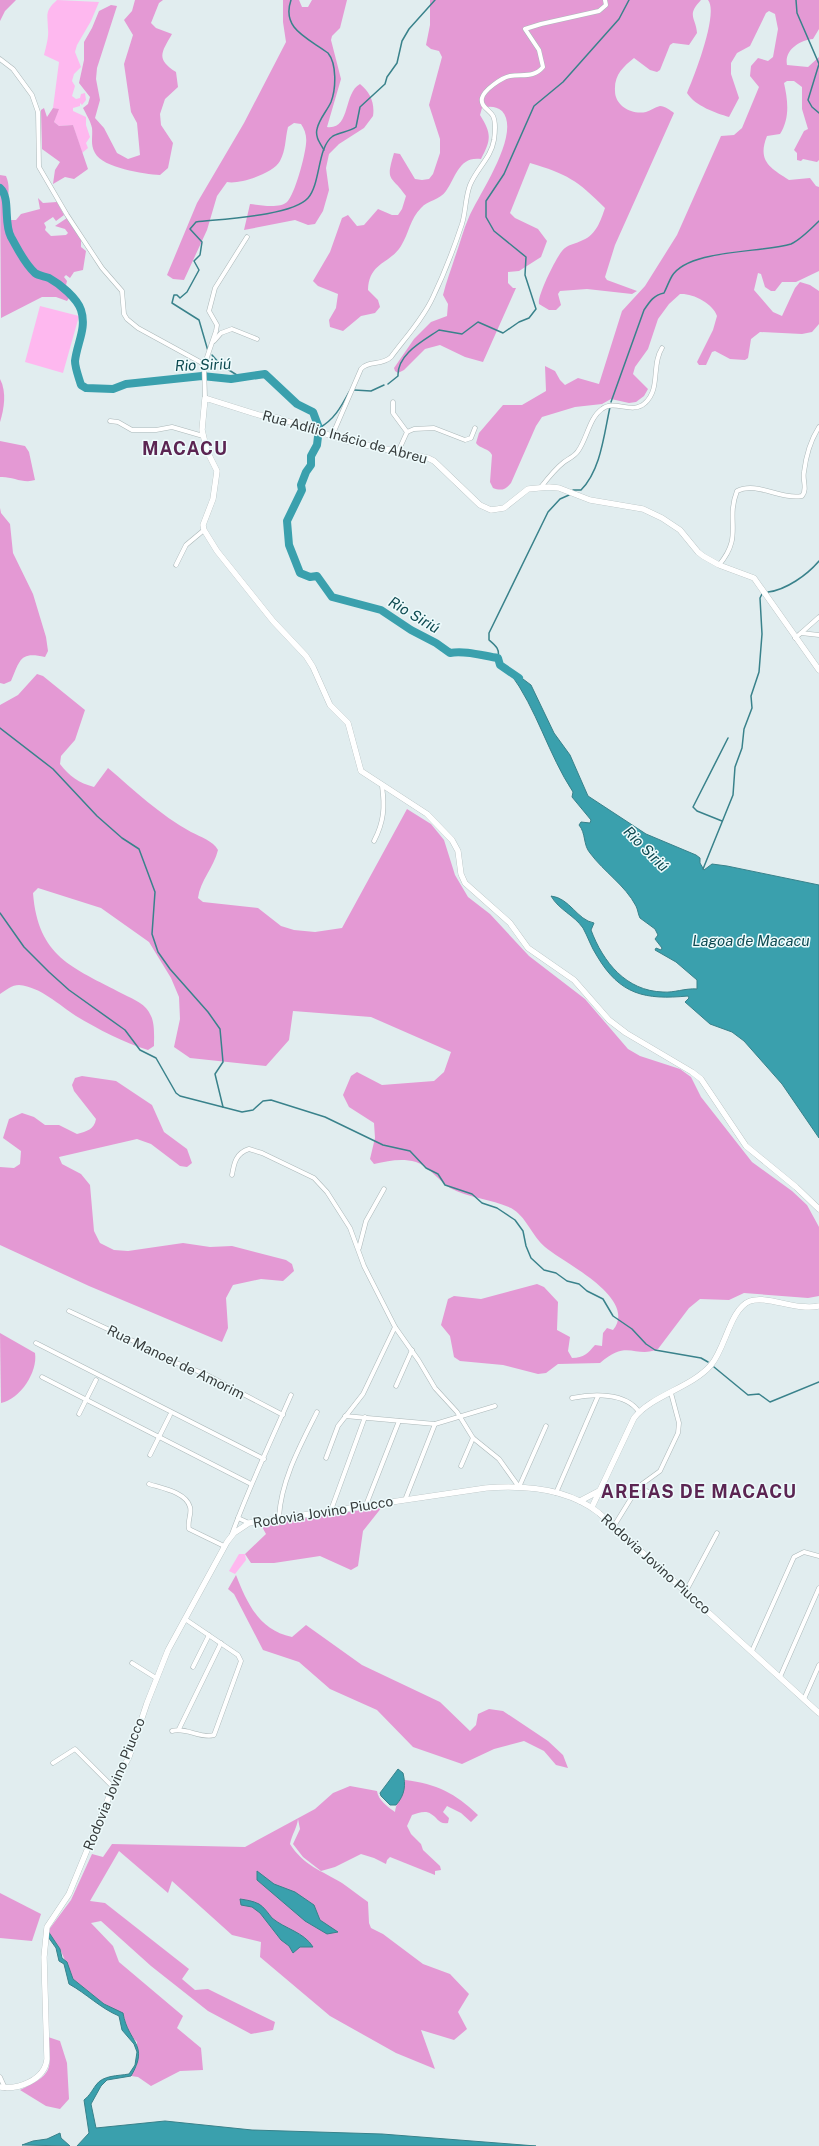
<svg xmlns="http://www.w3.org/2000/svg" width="819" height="2146" viewBox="0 0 819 2146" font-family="'Public Sans',sans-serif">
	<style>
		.green { fill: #feb8ef }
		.forest { fill: #e499d4 }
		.water { fill: #3aa0ad; stroke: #39828b }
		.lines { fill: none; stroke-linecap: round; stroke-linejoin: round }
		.stream { stroke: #39828b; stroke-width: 1.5 }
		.river { stroke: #3aa0ad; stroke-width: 8 }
		.street-casing { stroke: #acb8b9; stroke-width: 5 }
		.secondary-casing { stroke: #acb8b9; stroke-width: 6 }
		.street { stroke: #fff; stroke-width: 4 }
		.secondary { stroke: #fff; stroke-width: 5.5 }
		.labels { text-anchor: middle; stroke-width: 3; stroke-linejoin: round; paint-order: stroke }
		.street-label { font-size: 14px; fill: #373c3c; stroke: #eefbfc }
		.water-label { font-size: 15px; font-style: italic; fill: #0f4b52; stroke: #eefbfc }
		.district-label { font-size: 18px; font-weight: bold; letter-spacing: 1px; fill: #5b2552; stroke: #eefbfc }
	</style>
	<rect width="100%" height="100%" fill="#e1edef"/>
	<g class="green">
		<path d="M57,0L99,2L91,21L77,45L75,52L81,67L74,74L72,81L75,86L72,96L76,99L80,98L81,94L85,93L86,100L82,105L80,103V106L73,108V111L86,117V125L90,137L86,143L88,148L82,153L73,125L59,126L54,122L58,109L53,108L59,62L44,55C46,47 49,37 48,29C48,14 44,12 57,0Z"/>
		<path d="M40,306L79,316L63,373L25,362Z"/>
		<path d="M239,1554H245L246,1560L235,1574L229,1571Z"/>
	</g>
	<g class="forest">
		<path d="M0,0H16L5,11L0,21Z"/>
		<path d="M135,0H163L159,3L151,23L156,28L172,34C161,53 156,59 176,72L178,87L165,99L160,114L161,125L173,143L168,168L160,175C144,174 103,168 95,153C90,144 93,137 92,128C91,122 86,114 83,108L88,104L90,97L79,83L84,60V42L92,28L99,11L111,5L117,6L97,68L96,79L100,100L95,118L104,128L117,153L128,159L140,155L137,123L131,112L124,64L133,35L124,20L132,11Z"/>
		<path d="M283,0H299L302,7H308L312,0H347L340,28L332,36L331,40L341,79L327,127C351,130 343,93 360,84C370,92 375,103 373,116L364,128L339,144L329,154L326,168L329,190L323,211L315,224L308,225L295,220L244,230L250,204C260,205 279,209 287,202C295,194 305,156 306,144C307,136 305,130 301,124L294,123L288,127C285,139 286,150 280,161C274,173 239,185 227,182L217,196L207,230L184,280L173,279L167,275L197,203L244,123L286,42L283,22Z"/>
		<path d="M430,0H701C686,16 696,17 697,33L689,45L673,43L670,45L660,70L657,72L650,70L634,58C623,67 614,75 615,91C615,106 632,115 646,112C650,111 655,107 660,106C665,106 670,110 674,113L615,245L605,277L607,280L637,291L632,294L587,289L560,291L558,294L561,305L556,310H549L539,304C537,296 556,258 562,251C567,244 576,244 583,240C596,235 601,220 605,208C577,180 567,174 530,163L510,213L515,218L538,229L547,241L541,257L519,271L508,272V283L513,288H516L483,362L465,357L440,345L425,349L404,370L398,373L395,371L394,368L414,339L431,322L447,316L448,304L443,295C446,282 451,270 455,257C460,244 463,230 469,217C479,194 522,133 502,111C496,106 489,106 482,108L480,115C492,134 491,140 481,159C459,156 456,177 446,191C440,200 428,200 421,208C410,219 409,233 401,246C390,264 369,262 368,290L378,300L380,307L375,313L361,316L343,331L330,327L329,320L336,308L338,294L318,286L313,281L330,252L342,218L348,215L357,226L364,225L378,209L392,215H398L402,209L406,196C391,174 385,183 394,153L400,154L415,179L422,180L429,179L433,174L440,153V139L429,105L442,57L439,51L431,49L426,45L430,25Z"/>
		<path d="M708,0H819V29L813,39C800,40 784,50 787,65L808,67L819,57V160L817,162L803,159L801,161L797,160V153L794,150L804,131L808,129L802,109V87L794,81H787L784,83C788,101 790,118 780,134L767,136C757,161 770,168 789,180L810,178L816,186L819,187V271L796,282H782L775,291H771L765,287L761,274L758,273L754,290L773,312L782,316L795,288L800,282L810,285L819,291V324L812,332L802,334L760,332L751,339L748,358L745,360L730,359L715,351L712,352L706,365H699L697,362L713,330L717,316C713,303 692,293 680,294L669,304L658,319L648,349L635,367L633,374L648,389L644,396L636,402L629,403L611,399L602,404L575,407L542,417L536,426L511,483C505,490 501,491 493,488L490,482L492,455C489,448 480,449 476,443L479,433L503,405H522L546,391L545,366L555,371L560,380L565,385L578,378L599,384L622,311L645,286L677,235L721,136L734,135L742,128L759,87L750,76L751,66L758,58L768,61L773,57L778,29L775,14L769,11L766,13L750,46L737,53L731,63V74L739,98L729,117C716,113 695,106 687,93C694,77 719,13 708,0Z"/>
		<path d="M44,108L47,117L53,108L59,109L54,122L59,126L73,125L88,169L74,179L65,177L53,184L55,170L60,162L42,149L41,110Z"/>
		<path d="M0,175L6,176C13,192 3,204 10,220H16L21,214L40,209L38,198L43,203L57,202L64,215L56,221L53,217L44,223L46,227L45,230L51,236L66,235L68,233L65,229L55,226L67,218L81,239V247L86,251L83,270L74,272L70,278L66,275L64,277L67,281L66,285L73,292L67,301L56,297H42L1,318Z"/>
		<path d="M0,379C7,392 4,409 0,422Z"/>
		<path d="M0,441L25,446L29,452L35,480C23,484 12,476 0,477Z"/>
		<path d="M0,508L1,513L10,524L13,553L33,594L46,637L48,651L45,657C20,651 20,660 11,681L4,684L0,683Z"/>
		<path d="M37,674L43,676L85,710L75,740L61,756L60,764C69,776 79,783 94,787L108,768C134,790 160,815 191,832C201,837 213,841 218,850C214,867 200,881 198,898L203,902L258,908L281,926L294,930L315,932L342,928L407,809L431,824L444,840L455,875L468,897L490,914L529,956L585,999L628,1049L640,1056L680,1069L691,1077L701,1097L752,1162L792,1191L807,1205L819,1227V1296L808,1298L744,1293L729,1300L700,1299L689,1308L658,1349C635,1359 628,1338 600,1363L558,1364L546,1373L538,1374L503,1365L460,1361L454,1357L450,1336L441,1325L448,1299L454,1296L481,1299L537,1284L544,1287L558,1302L557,1330L570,1337L568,1351L572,1358C584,1358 588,1353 595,1345L602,1346L603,1333L607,1328L613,1330C639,1298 562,1262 545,1247C532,1236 526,1216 511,1208C492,1199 468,1198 450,1188C439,1181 429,1166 416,1162C401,1158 389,1161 374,1164L370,1159L375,1138L374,1123L349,1107L343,1095L351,1076L357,1072L382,1085L434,1081L444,1072L451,1052L371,1017L293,1011L289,1040L266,1066L190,1058L174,1047L180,1019L179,997L171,978L149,942L101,908L38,888L33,893C38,957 72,967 123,994C135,1000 146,1004 151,1016C155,1024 154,1038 154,1046L148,1050C124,1043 98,1029 76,1016C59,1005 41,987 19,985C12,985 6,990 0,994V705L18,695Z"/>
		<path d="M82,1076L116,1081L152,1105L164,1132L187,1149L192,1163L187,1167L180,1166L151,1144L137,1139L59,1157L62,1164L81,1174L90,1185L94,1231L100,1243L114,1250L128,1251L183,1243L210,1247L232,1246L286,1260L292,1264L294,1271L283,1281L261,1279L233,1285L226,1298L228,1328L222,1342L89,1286L0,1245V1167L14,1168L20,1164L21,1151L3,1138L9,1119L22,1113L34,1117L45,1125H59L77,1134C87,1131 94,1130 96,1119L74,1091L72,1085L75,1078Z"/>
		<path d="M0,1333L35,1353C38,1372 20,1399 1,1403Z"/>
		<path d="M382,1507L363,1531L358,1566L351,1570L320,1556L274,1563H251L245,1554L266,1534L261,1525Z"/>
		<path d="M236,1575C247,1603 259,1630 292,1637L306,1625L362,1665L440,1702L470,1731L476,1725L478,1714L489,1709L503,1711L548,1741L563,1755L568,1768L556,1765L544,1751L524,1741L494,1749L462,1764L413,1747L377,1710L330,1689L299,1662L263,1650L234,1594L228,1589Z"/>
		<path d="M405,1780C437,1784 455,1793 478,1815L471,1822L461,1813L447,1806L443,1812L449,1818L448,1823C439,1825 437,1817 431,1814C426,1810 418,1813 412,1815L407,1826L411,1834L421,1844L423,1850L440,1866L441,1870L435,1871V1875L390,1857L387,1860L386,1864L374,1858L361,1854L335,1867L321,1871L303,1857L293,1844L300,1829L298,1819C297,1828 292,1834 290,1844C303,1865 322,1871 342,1883C351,1889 359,1896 368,1902L369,1923L371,1928L383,1934L423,1964L450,1974L469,1994L458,2012L467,2029L454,2040L421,2030L435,2069L396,2053L330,2016L260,1957L261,1942L232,1935L172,1881L168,1893L119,1851L90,1901L105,1903L189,1969L182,1979L195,1990L208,1989L275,2022L273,2030L251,2034L208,2011L151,1966L101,1921L91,1923L113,1946L119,1962L183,2016L177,2028L201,2048L203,2070L180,2071L151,2086L138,2077L131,2076L137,2065V2042L129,2034L123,2014L104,2004L73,1979L60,1949L48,1931L71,1900L92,1854L103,1857L112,1844L245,1847L315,1809L333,1793L350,1786L377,1791C378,1800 388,1807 395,1812C397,1799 404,1796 405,1780Z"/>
		<path d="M0,1893L41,1914L32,1941L0,1938Z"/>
		<path d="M48,2037L60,2041L67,2063L69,2099L60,2109L46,2106L20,2090C52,2074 52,2072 48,2037Z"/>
	</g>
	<g class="water">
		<path d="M510,673L519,676L531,685L554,733L570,755L588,796L646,834L696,855L700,858V863L704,870L712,864L727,866L819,885V1138L782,1084L744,1041L732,1032L710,1024L685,1002L689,998L688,996C645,1000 620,995 597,956C591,947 588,937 583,928C574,915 559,910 551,896C570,898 577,920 594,923L591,930C603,962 626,991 663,992C674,993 685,988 697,989V980L676,962L655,950L656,948L661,950L662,948L655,939L658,935L655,929L640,918C638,914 638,910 636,906C625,885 604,872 590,853C583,845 586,833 579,825L581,822L590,823L591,820L572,797L573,792C548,754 537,709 510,673Z"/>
		<path d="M398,1769L403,1773C406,1785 405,1795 396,1805H390L381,1796L380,1793Z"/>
		<path d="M257,1871L274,1884L295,1892L314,1905L320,1920L338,1932L327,1934L305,1921L257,1880Z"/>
		<path d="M240,1899C247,1900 253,1901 259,1904C264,1907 268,1913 272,1918C285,1929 304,1932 313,1947H300L293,1953L289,1946L281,1940L260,1913L252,1907L241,1905Z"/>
		<path d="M48,1931L60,1949L62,1958L67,1962L73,1979L104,2004L123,2013C128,2043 150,2044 131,2076L107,2080L101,2086L91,2104L96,2128L165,2121L252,2130L382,2134L536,2146H77L89,2133L84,2100C90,2095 91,2092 96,2085C103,2075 118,2076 129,2074L135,2065L137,2052L134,2044L122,2030L119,2016C100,2008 87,1994 69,1984L64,1964L59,1961L56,1948L46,1934Z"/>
		<path d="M60,2133L61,2138L70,2146L22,2145L33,2141L47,2139Z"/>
	</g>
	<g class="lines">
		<g class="stream">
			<path d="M291,0C281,29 308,38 328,53C337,64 336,89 331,102C327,111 319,119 317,129C315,137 320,143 324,150"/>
			<path d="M796,0L797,13L819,64L808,100L812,107L819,113"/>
			<path d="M208,351L199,320L172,303L174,295H177L180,298L187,292L199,270L194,261L200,255L202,242L190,229L196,222C221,219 292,216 308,198C321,183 317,147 333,136C340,132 349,132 356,127L360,107L385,84L387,77L397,63L402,41L409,29L435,0"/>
			<path d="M212,355L221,365L240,377"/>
			<path d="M388,384L398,376C397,354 423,341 439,330L462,334L478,322L503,333L519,322L529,318L536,309L525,275L526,257L494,231L486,217V201L504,174L534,106L563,82L619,19L629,0"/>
			<path d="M354,390L371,391L384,385"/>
			<path d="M611,402L644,310C650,301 654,295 664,293C667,287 669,281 672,276C689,249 761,253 791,244C800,240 812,228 819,221"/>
			<path d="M319,428C334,420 341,407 349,392"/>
			<path d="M573,490H581C601,470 604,434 610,407"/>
			<path d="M768,592C786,590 807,575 819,561"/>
			<path d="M498,658C500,649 496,646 489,640V633L548,512L560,499L569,495"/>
			<path d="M0,728L53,769L97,816L122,838L139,849L155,892L152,934L158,952L170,969L208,1012L220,1029L223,1062L215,1074L223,1107"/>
			<path d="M722,821L697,811L693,807L728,738"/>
			<path d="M703,869L733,795L735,767L742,748L744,729L752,708L751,696L759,672L762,634L760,598L762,594"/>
			<path d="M0,913L24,947L49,972L69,990L125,1030L140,1050L156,1058L176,1093L180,1096L242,1112L253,1110L263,1101L271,1100L325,1117L383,1145L410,1151L426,1168L438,1174L445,1185L472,1194L482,1203L497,1208L515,1220L523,1231L526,1246L531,1258L544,1270L556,1273L567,1281L579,1284L587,1291L603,1299L613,1316L632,1329L646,1344L655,1350L701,1358L708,1362"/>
			<path d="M714,1367L748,1395L759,1394L770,1402L819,1382"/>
		</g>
		<path class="river" d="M0,188C11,198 3,222 11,237C18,249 24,263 35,273C39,276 44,276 49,278C60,284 77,298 81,310C87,328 77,343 75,361C75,368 79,378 81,385L86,388L113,389L126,384L202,376L231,379L265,374L297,404L313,412L319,428L317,445L311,456V465L306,472L301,485L302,490L287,521L289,545L300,573L310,577L317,576L332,597L381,610L411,630L436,643L450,653C465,650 484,656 498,658L500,665L519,678"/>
		<g class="street-casing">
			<g id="street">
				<path d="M0,59L13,69L32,95L38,112L39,167L67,215L102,268L122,291L124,314L127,319L138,328L202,363L204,366L205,398"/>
				<path d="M214,341L221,333L232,329L257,339"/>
				<path d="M204,366L216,331L217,325L209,311L215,288L247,237"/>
				<path d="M393,402V413L407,432"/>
				<path d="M110,421L118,422L132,430H156L172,427L203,436"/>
				<path d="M332,436L361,369C368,360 382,366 391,357C405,338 423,319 433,297C444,274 454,248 462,224C466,211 465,198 470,185C477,168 491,158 494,140C495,133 496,122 493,116C490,110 480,107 482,98C484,90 501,78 510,76C523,74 534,78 543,67L539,50L525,29L541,24L599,11L606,5L605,0"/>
				<path d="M398,452L407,432L414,429L434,428L465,440L471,438L475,428"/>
				<path d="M541,487C548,478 555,469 564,462C568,459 575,456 578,451C587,439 589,418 602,409C615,399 632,415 645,403C661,389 651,365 662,348"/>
				<path d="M176,565L186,545L204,530"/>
				<path d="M719,565C744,535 725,522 737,491C757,481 780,500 802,496C808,489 802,480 804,472C806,456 810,441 819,427"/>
				<path d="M801,633L819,617"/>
				<path d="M795,638L801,633L819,635"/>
				<path d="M374,841C384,822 385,807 382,786"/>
				<path d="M232,1175C234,1163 236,1153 249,1149L262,1153L314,1178L327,1192L350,1228L364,1266L395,1327L419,1361L435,1388L457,1412L473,1438L499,1459L519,1487"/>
				<path d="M359,1248L366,1221L384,1189"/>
				<path d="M69,1311L144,1346L161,1357L205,1374L283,1415"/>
				<path d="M36,1343L264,1459"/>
				<path d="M42,1377L251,1484"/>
				<path d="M396,1386L412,1350"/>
				<path d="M572,1398C592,1394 626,1392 639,1412"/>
				<path d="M79,1414L96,1380"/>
				<path d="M345,1416L435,1424L495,1406"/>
				<path d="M150,1455L170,1415"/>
				<path d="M326,1458L338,1426L363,1394L395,1327"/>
				<path d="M461,1466L473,1438"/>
				<path d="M149,1484C161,1488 186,1492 190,1507C192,1514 187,1521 189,1529L224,1546"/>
				<path d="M519,1487L546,1426"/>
				<path d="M638,1487L655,1495"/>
				<path d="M556,1493L598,1396"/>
				<path d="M405,1500L435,1424"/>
				<path d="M366,1505L399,1421"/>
				<path d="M331,1510L365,1417"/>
				<path d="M279,1517C281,1480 301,1444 317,1412"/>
				<path d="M238,1518L249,1523"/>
				<path d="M614,1526L638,1487L660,1471L678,1433L679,1423L671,1393"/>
				<path d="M232,1534C249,1487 271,1441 291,1395"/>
				<path d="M686,1591L717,1533"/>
				<path d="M752,1651L794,1557L804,1552L819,1556"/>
				<path d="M132,1663L156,1678"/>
				<path d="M193,1667L209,1635"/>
				<path d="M780,1677L819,1588"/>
				<path d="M804,1699L819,1665"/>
				<path d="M179,1729L221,1643"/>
				<path d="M172,1731C186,1727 201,1739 214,1735L241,1661L238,1655L185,1619"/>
				<path d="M53,1763L75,1749L113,1787"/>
				<path d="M0,2077L5,2088"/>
			</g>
		</g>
		<g class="secondary-casing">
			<g id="secondary">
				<path d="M819,670L754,578L719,565L703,556L698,552L680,530L662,518L643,509L590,500L559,488L549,487L528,489L504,508L491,510L480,505L434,461L428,458L347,441L278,418L259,415L205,398L202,430L207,451L217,471L213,499L203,525L204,530L217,551L273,621L306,656L313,667L330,705L348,723L361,771L427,814L452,840L458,851L461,874L465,883L510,923L528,948L574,980L609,1020L626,1033L692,1072L701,1079L746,1146L796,1187L819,1209"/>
				<path d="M580,1501L599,1491"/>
				<path d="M592,1507L634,1418C652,1395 691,1388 711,1365C726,1347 730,1309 750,1301C767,1295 796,1311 819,1306"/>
				<path d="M0,2087C18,2090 45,2080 47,2059L44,1957L47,1927L69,1894L113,1787L129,1757L147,1703L168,1650L227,1542L234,1533L249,1523L486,1488C524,1485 567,1488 599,1513L819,1713"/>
			</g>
		</g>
		<use href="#street" class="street"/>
		<use href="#secondary" class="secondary"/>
	</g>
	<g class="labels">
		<g class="street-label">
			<text transform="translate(345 437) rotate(15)" y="5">Rua Adílio Inácio de Abreu</text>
			<text transform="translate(176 1362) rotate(26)" y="5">Rua Manoel de Amorim</text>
			<text transform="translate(323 1512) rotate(-9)" y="5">Rodovia Jovino Piucco</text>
			<text transform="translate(656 1564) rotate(42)" y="5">Rodovia Jovino Piucco</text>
			<text transform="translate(114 1784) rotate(-68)" y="5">Rodovia Jovino Piucco</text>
		</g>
		<g class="water-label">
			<text transform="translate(203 365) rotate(-2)" y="5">Rio Siriú</text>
			<text transform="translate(414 615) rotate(31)" y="5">Rio Siriú</text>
			<text transform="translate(646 849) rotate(45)" y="5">Rio Siriú</text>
			<text x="751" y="946">Lagoa de Macacu</text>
		</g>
		<g class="district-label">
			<text x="185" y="455">MACACU</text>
			<text x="699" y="1498">AREIAS DE MACACU</text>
		</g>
	</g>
</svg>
